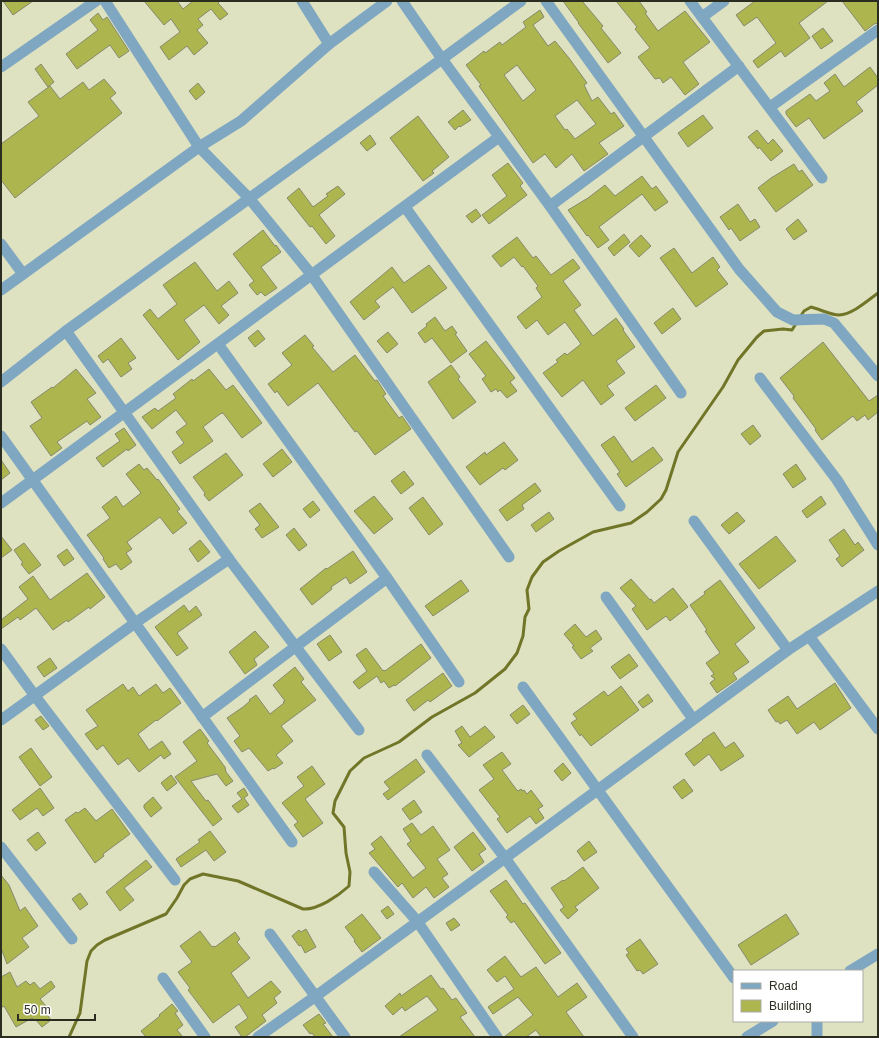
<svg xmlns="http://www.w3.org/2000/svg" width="879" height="1038" viewBox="0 0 879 1038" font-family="Arial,sans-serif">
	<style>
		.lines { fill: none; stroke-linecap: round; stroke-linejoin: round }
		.stream { stroke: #707527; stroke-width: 3 }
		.building { fill: #adb54e; stroke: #868a6c; fill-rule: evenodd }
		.minor { stroke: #7fa7c1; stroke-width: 11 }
		.tertiary { stroke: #7fa7c1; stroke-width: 11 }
	</style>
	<rect width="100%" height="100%" fill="#dee2c1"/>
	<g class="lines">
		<g class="stream">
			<path d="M800,317L804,311L811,307C819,309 831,315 839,315C853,314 867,301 878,293"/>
			<path d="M69,1037L80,1013L87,961L91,951L97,945L105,940L166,914L177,898L184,885L190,879L203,874L238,881L303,909C318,910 338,896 349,886L350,872L346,853L344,827L333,813L335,801L350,771L364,758L399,742L432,717L475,693L505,669L517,653L523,636L525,617L529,609L527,590L532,577L543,562L559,551L593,532L631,523L647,512L661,499L666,490L678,452L723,387L738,360L757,337L764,331L783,329L792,330L797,322"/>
		</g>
	</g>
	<g class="building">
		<path d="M3,1H33L13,15Z"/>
		<path d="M144,1H177L183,9L193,1H220L218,3L228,14L220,20L211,9L198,19L203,25L197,30L208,43L194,55L187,46L169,60L160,47L180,32L171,19L164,25Z"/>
		<path d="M563,1H582L603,26L601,28L621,53L608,63L578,23H579Z"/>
		<path d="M616,1H639L647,12L645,13L658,31L685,11L710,42L683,62L699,84L685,95L671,77L663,83L660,78L655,79L638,57L650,48L635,29L637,27Z"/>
		<path d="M755,1H828L799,23L810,38L785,57L781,51L758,68L753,61L776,43L757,17L744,26L736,15Z"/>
		<path d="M842,1H878V23L874,24L865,31Z"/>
		<path d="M540,10L544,17L533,25L548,46L555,41L569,58L587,83L584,85L592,101L598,97L611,114L614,112L624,126L599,143L608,154L584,171L572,154L556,168L545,154L533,163L479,86L481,85L466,65L484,51L485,53L500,42L502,45L526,27L523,22ZM517,65L536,90L523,101L504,75ZM577,100L596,124L575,139L567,129L565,130L555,116Z"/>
		<path d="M98,13L103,20L107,17L129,51L119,58L110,45L77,69L66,54L98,30L90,20Z"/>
		<path d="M823,28L833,41L821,49L812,36Z"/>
		<path d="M41,64L54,82L48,87L35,69Z"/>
		<path d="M870,67L878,78V85L856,102L863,111L824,139L809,118L796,127L786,114V111L810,94L816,101L830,91L824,83L835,74L844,87Z"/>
		<path d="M104,79L116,93L110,98L122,113L15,198L1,180V144L39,116L28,102L50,86L60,99L83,82L89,90Z"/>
		<path d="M198,83L205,92L196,100L189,91Z"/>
		<path d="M463,110L471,120L460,127L459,126L455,130L448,122Z"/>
		<path d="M703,115L713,128L688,147L678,133Z"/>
		<path d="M418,116L449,157L432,171L434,173L423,181L390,138Z"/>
		<path d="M757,130L768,144L773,139L783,151L771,161L759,147L758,149L748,137Z"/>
		<path d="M370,135L376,144L367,151L360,143Z"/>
		<path d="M508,163L523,183L520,186L527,195L489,224L482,215L507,196L492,175Z"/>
		<path d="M794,164L799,172L802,170L813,185L776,212L758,188L771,178Z"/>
		<path d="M642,176L652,189L656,186L668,202L655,211L642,194L599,227L609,240L598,248L588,235L587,236L568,210L588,198L605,185L615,196Z"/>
		<path d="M338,186L345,194L319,215L335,236L326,244L312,226L310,227L287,198L299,188L313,207L328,196L326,194Z"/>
		<path d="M738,204L750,222L755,219L760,227L740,241L731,228L729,230L720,217Z"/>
		<path d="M476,209L481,216L472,223L466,216Z"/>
		<path d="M798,219L807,231L794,240L786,229Z"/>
		<path d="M263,230L275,246L276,245L281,252L261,267L277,288L265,296L261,292L257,295L249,285L254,281L233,254Z"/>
		<path d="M624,234L630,242L614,256L608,248Z"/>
		<path d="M641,235L651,246L639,257L629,246Z"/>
		<path d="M517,237L533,258L536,256L551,275L573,259L580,268L563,281L581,305L574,310L593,336L616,318L624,329L623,330L635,347L616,361L625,373L607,386L614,395L601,405L583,380L562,397L543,373L558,362L556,360L565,353L567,355L581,344L565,322L548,335L537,320L526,329L517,317L542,297L536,288L538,286L523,266L522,267L514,257L501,267L492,256Z"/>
		<path d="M674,248L692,273L713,257L720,267L717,270L728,284L696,307L660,258Z"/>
		<path d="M195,262L217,291L229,281L238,293L221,306L229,315L219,324L204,305L184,320L200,342L178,360L143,315L150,309L158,319L177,304L163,285Z"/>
		<path d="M429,265L447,288L412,313L393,287L375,301L380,307L364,320L350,302L392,267L404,283Z"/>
		<path d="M673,308L681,319L662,334L654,323Z"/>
		<path d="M435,317L445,331L452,326L457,333L455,334L467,351L451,363L432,338L425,343L418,333L427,326L426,324Z"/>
		<path d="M258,330L265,339L255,347L248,338Z"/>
		<path d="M388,332L398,344L387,353L377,341Z"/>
		<path d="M305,335L314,346L312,347L333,372L355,355L375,381L377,380L386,394L383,396L399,418L402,416L411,429L375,455L357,431L355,432L318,383L288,406L277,391L275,393L268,384L292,365L282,353Z"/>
		<path d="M121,338L136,358L128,363L132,369L121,377L108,359L103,363L98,356Z"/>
		<path d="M486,341L515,378L510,382L517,391L507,398L500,390L498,392L496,389L491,392L482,379L486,376L469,354Z"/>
		<path d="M823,342L869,401L878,395V412L868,420L865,415L857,421L853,416L822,440L815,430L816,429L793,398L794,396L780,378Z"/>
		<path d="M451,365L460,377L458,379L476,402L453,419L428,382Z"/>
		<path d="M76,369L96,393L87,399L101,417L90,425L87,421L57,442L62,448L51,456L30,426L42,418L31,402L52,387L53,388Z"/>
		<path d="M209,369L226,390L233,385L262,423L242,438L223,413L220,414L203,427L213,441L180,464L172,452L184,443L176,432L187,424L176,410L152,429L142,417L155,408L158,411L176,398L173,394L192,379L193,381Z"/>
		<path d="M656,385L666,398L635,421L625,408Z"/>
		<path d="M753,425L761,436L750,445L741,434Z"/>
		<path d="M124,428L136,445L128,451L127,449L103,467L96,458L120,441L115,434Z"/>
		<path d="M614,436L632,462L653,447L663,460L626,487L617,474L620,472L601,445Z"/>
		<path d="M504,442L518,460L505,470L503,468L480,485L466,467L485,452L486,455Z"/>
		<path d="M282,449L292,462L273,477L263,464Z"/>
		<path d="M226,453L243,475L209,501L204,495L205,493L193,477Z"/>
		<path d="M1,460L10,473L1,480Z"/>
		<path d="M139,464L144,470L147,468L157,480L158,479L180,509L177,511L187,523L173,534L160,517L127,542L132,549L126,553L132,562L121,570L116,564L109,568L103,559L104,558L87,535L110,518L102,507L116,496L123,507L141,493L126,474Z"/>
		<path d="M796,464L806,479L793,488L783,474Z"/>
		<path d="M404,471L414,484L401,494L391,481Z"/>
		<path d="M535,483L541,491L522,505L524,509L507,521L499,510Z"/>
		<path d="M374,496L393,519L374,534L354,511Z"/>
		<path d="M821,496L826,504L807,518L802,511Z"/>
		<path d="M423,497L443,524L429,535L409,508Z"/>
		<path d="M313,501L320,510L310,518L303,509Z"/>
		<path d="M260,503L279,527L262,538L255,529L260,525L249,511Z"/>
		<path d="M549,512L554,519L536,532L531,525Z"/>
		<path d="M737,512L745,521L729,534L721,525Z"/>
		<path d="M294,528L307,545L299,551L286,535Z"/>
		<path d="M844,529L855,545L858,542L864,550L842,567L836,559L840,556L829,540Z"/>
		<path d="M1,536L12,550L1,558Z"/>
		<path d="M776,536L796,561L759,589L739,564Z"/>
		<path d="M200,540L210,552L198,562L189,549Z"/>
		<path d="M24,543L41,565L29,574L21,564L23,563L14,550Z"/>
		<path d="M67,549L74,559L64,566L57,556Z"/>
		<path d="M353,551L367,572L350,584L346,577L331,587L332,589L312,605L300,589L326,568L327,569Z"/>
		<path d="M87,573L105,597L90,609L89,607L68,622L67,620L53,630L36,608L20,620L18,617L1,629V620L28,599L19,587L33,576L50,600Z"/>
		<path d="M631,579L650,600L651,599L654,603L673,588L688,607L670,621L666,616L647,630L632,609L636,606L620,588Z"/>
		<path d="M461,580L469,591L433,616L425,606Z"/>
		<path d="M720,580L755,628L735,644L749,662L733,673L737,679L717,693L710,683L715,679L711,676L714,674L706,663L720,653L705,631L707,630L690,605L705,594L704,592Z"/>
		<path d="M184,605L189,612L196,606L202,615L177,633L188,648L177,656L155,627Z"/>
		<path d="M575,624L586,637L596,630L602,639L590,648L593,651L581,659L572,647L574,646L564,634Z"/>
		<path d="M255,631L269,647L254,659L257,665L245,674L229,652Z"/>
		<path d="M330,635L342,652L329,661L317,644Z"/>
		<path d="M421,644L431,658L395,686L394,685L389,688L384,681L381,683L377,676L359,689L353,682L367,671L356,655L366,648L383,671L384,670L385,671Z"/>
		<path d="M629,654L638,666L620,679L611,667Z"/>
		<path d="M50,658L57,668L44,677L37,667Z"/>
		<path d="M295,667L304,679L301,682L316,700L281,726L293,741L276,755L283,763L274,769L273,768L268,771L249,748L242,752L234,741L240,736L227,718L243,707L250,701L249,700L256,695L270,714L284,703L283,702L285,701L273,685Z"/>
		<path d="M443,673L452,686L430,702L428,700L414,711L406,700Z"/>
		<path d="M835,683L851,708L820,730L814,722L797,734L787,720L780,724L778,721L776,722L768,710L788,696L797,709Z"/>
		<path d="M123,684L128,691L133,687L139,696L156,684L163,693L170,688L181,703L157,721L156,720L138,734L149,750L162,741L171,754L164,759L161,755L139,772L128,758L118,765L103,745L97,750L85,734L98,726L86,710Z"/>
		<path d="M621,686L639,710L591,746L581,734L580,736L571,723L577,719L573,714L604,691L608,696Z"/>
		<path d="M648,694L653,701L643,708L638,702Z"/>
		<path d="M523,705L530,714L517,724L510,715Z"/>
		<path d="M41,716L49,726L43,730L35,720Z"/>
		<path d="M462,726L470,737L485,726L495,737L469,757L458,745L462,743L455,731Z"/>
		<path d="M200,729L209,741L207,743L225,767L226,772L233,781L226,786L217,774L191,781L206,801L208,800L222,819L213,826L175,777L197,761L183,742Z"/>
		<path d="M714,732L725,748L734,742L744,756L721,771L709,754L694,766L685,754L703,741L702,740Z"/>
		<path d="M31,748L52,777L40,786L19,757Z"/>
		<path d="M502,752L511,764L502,770L516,789L518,791L521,789L522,791L524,790L527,794L531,790L543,806L538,809L544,818L536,824L530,816L507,833L497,819L500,817L479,790L494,779L483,765Z"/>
		<path d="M416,759L425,772L388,800L383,794L390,789L384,782Z"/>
		<path d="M563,763L571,773L562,781L554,771Z"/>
		<path d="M312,766L325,784L305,799L323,823L303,837L294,825L298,822L282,803L304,786L297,777Z"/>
		<path d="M171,775L177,783L167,791L161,783Z"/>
		<path d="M684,779L693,791L682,799L673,787Z"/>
		<path d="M40,788L54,808L43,816L37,808L20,820L12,810Z"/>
		<path d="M244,788L248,795L244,798L249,805L238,813L232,806L242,799L237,793Z"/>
		<path d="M153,797L162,808L151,817L144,808V805Z"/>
		<path d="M414,800L422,812L410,820L402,809Z"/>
		<path d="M85,808L96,821L112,809L130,834L103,854L104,856L95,863L65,820L76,812L78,813Z"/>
		<path d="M412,823L421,835L433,826L450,850L437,859L448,874L442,878L449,887L434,898L426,887L413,898L402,883L398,887L369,853L375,849L371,844L381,836L413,878L426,868L407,844L411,841L403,829Z"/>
		<path d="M210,831L226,852L214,861L206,850L181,867L176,859L200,842L198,840Z"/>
		<path d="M38,832L46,843L36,851L27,840Z"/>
		<path d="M473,832L486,849L479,854L484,862L472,871L454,847Z"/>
		<path d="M589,841L597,852L584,861L577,851Z"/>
		<path d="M146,860L152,867L124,888L134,900L120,911L106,892Z"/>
		<path d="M583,867L599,888L575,907L578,910L568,919L560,910L564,907L551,888L563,880L564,881Z"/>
		<path d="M1,875L9,885L20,911L25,907L38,926L22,938L29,947L7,964L1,948Z"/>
		<path d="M506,880L523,904L525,903L561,953L545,964L514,921L511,923L506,917L508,915L490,891Z"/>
		<path d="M80,893L88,904L80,910L72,899Z"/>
		<path d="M388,906L394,914L387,919L381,911Z"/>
		<path d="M362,914L381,938L362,952L354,941L355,940L345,927Z"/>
		<path d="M786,914L799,934L751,965L738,945Z"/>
		<path d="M454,918L460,925L451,931L446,923Z"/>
		<path d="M306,929L316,947L305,953L301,945L299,946L292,936L299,930L301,932Z"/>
		<path d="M200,931L212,947L214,946L215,947L235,932L240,939L237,942L250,958L231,973L248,998L271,981L281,992L274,998L277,1003L262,1015L266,1021L245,1037H242L235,1027L248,1018L239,1004L213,1023L188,990L190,988L178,972L192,962L180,946Z"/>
		<path d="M640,939L658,964L643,974L640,970L637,971L626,955L629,953L626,949Z"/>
		<path d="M505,956L521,977L536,967L558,997L577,983L587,997L566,1012L584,1037H541L536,1030L526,1037H504L533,1015L518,997L493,1014L488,1007L514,989L505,976L497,982L487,970Z"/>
		<path d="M10,972L17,987L26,981L30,985L34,982L40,989L51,981L55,987L40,999L46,1006L43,1009L51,1020L42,1027L35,1019L34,1020L32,1018L16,1027L4,1006L1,1008V977Z"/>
		<path d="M431,975L441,989L443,988L452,1000L456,998L467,1013L460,1017L475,1037H399L438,1010L427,996L405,1011L402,1007L393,1015L385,1006L400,993L401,996Z"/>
		<path d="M172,1004L178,1011L175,1013L183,1025L177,1030L183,1037H146L141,1031L160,1016L159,1015Z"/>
		<path d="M319,1014L326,1023L323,1024L333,1037H315L312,1033L310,1034L303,1025Z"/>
	</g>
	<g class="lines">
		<g class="minor">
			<path d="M105,1L199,147L249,198L311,274L509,557"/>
			<path d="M302,1L329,44"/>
			<path d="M402,1L442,59L550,206L681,393"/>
			<path d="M546,1L739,269L777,312L793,320L824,319L834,323L878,376"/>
			<path d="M690,1L822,178"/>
			<path d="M702,17L724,1"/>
			<path d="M1,67L96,1"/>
			<path d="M770,107L878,30"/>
			<path d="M550,206L739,66"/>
			<path d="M405,207L620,506"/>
			<path d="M1,244L23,274"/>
			<path d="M1,290L199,147L241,121L329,44L387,1"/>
			<path d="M66,331L229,559L359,730"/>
			<path d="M218,344L387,578L459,682"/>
			<path d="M760,378L837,480L878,545"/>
			<path d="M1,382L66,331L442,59L521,1"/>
			<path d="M1,436L292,842"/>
			<path d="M1,503L499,137"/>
			<path d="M694,521L788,650"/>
			<path d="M606,597L693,719"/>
			<path d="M809,636L878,729"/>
			<path d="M1,649L35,696L175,880"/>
			<path d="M523,687L734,978"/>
			<path d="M202,717L387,578"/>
			<path d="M1,720L135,623L229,559"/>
			<path d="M427,755L505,858L633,1037"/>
			<path d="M1,847L72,939"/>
			<path d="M374,872L417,921L497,1037"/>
			<path d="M270,934L345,1037"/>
			<path d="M163,978L205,1037"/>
			<path d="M817,1021V1037"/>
			<path d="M258,1037L316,996L505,858L788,650L878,591"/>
		</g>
		<g class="tertiary">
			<path d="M850,971L878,954"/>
			<path d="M747,1037L773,1021"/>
		</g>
	</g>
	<rect width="879" height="1038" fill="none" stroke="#2c2d21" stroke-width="4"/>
	<rect x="733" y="970" width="130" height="52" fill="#ffffff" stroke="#ababa6"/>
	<rect x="741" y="983" width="20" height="6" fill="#7fa7c1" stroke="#ababa6"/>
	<text x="769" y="990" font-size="12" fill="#2c2d21">Road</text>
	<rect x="741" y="1000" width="20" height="12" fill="#adb54e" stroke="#ababa6"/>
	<text x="769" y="1010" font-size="12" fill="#2c2d21">Building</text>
	<path d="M18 1014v6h77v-6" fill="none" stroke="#2c2d21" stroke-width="2"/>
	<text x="24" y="1014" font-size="12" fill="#2c2d21" stroke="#ffffff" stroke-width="3" paint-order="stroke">50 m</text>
</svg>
